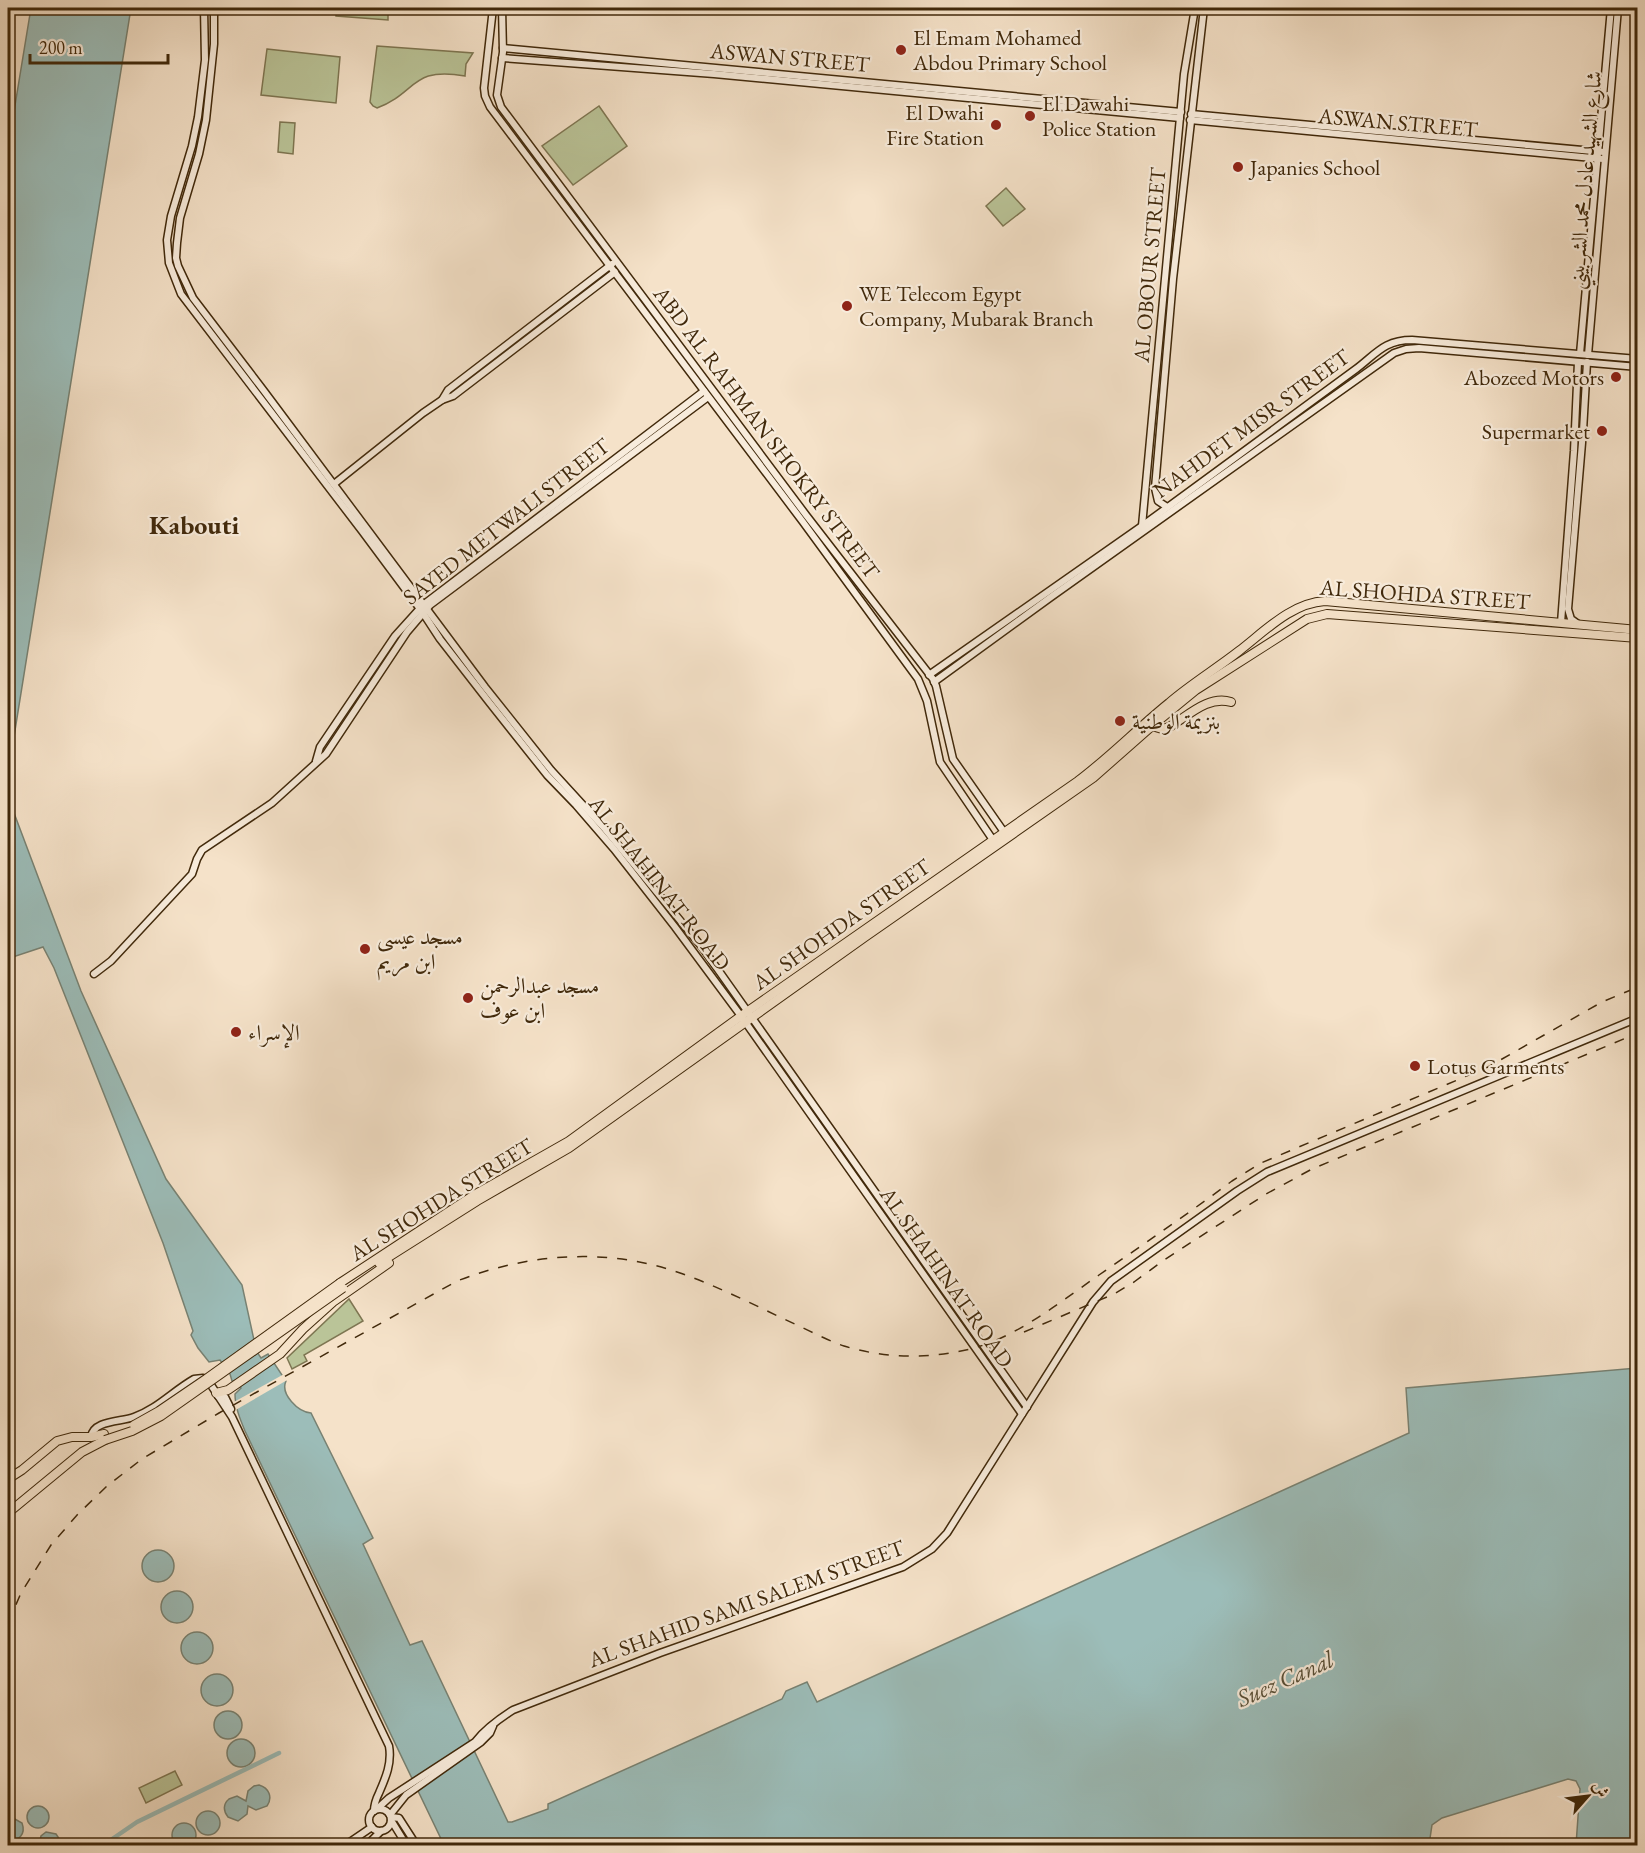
<svg xmlns="http://www.w3.org/2000/svg" width="1645" height="1853" viewBox="0 0 1645 1853" font-family="'EB Garamond',Amiri,serif">
	<style>
		.green { fill: #bac498; stroke: #7e7652; stroke-width: 1.5 }
		.water { fill: #9cbdb9; stroke: #788273; stroke-width: 1.5 }
		.pier { fill: #f5e2c9 }
		.lines { fill: none; stroke-linecap: round; stroke-linejoin: round }
		.canal { stroke: #9cbdb9; stroke-width: 4.5 }
		.secondary-casing { stroke: #41290b; stroke-width: 9 }
		.highway-casing { stroke: #41290b; stroke-width: 10 }
		.secondary { stroke: #f8ecdc; stroke-width: 6 }
		.highway { stroke: #f5e2c9; stroke-width: 8 }
		.rail { stroke: #41290b; stroke-width: 1.5; stroke-dasharray: 10 10; stroke-linecap: butt }
		.highway-bridge-casing { stroke: #41290b; stroke-width: 10; stroke-linecap: butt }
		.highway-bridge { stroke: #f5e2c9; stroke-width: 8 }
		.poi-dot { fill: #8f2418; stroke: #f8ecdc; stroke-width: 2 }
		.labels { text-anchor: middle; stroke-width: 4.5; stroke-linejoin: round; paint-order: stroke }
		.poi-label { font-size: 22px; fill: #41290b; stroke: #f8ecdc; text-anchor: start }
		.street-label { font-size: 22px; fill: #41290b; stroke: #f8ecdc }
		.water-label { font-size: 24px; font-style: italic; fill: #584e36; stroke: #f8ecdc }
		.quarter-label { font-size: 26px; font-weight: bold; fill: #41290b; stroke: #f8ecdc }
	</style>
	<rect width="100%" height="100%" fill="#f5e2c9"/>
	<filter id="stains"><feTurbulence type="fractalNoise" baseFrequency=".00333" numOctaves="4"/><feColorMatrix values="0 0 0 0 .2 0 0 0 0 .09 0 0 0 0 .02 0 0 0 .5 -.17"/></filter>
	<radialGradient id="worn" r=".72"><stop offset=".6" stop-color="#630" stop-opacity="0"/><stop offset="1" stop-color="#630" stop-opacity=".3"/></radialGradient>
	<g class="green">
		<path d="M336,8H388V20L336,16Z"/>
		<path d="M377,46L473,53L466,64L465,76C411,66 417,93 377,108L373,106L370,102Z"/>
		<path d="M267,49L340,57L336,103L261,95Z"/>
		<path d="M599,106L627,146L573,185L542,146Z"/>
		<path d="M280,122L295,123L293,154L278,152Z"/>
		<path d="M1006,188L1025,209L1003,226L986,206Z"/>
		<path d="M349,1299L363,1321L304,1355L307,1361L292,1369L287,1358Z"/>
		<path d="M175,1771L182,1785L146,1803L139,1788Z"/>
	</g>
	<g class="water">
		<path d="M31,8H131L8,774V148Z"/>
		<path d="M8,797L81,991L166,1179L242,1285L254,1340L251,1343L261,1358L268,1354L286,1381C280,1394 298,1412 311,1413L373,1538L363,1544L410,1645L422,1641L508,1822H512L548,1809V1804L782,1699L786,1691L807,1682L817,1702L1409,1433L1406,1388L1637,1368V1845H1576L1580,1789L1576,1781L1568,1779L1442,1818L1432,1825L1429,1845H444L245,1431C240,1419 235,1407 235,1394L241,1388L237,1380L232,1381L230,1374L220,1360L209,1362L198,1348L191,1335L193,1331L163,1243L54,968L43,947L10,958L8,956Z"/>
		<circle cx="158" cy="1566" r="16"/>
		<circle cx="177" cy="1607" r="16"/>
		<circle cx="197" cy="1648" r="16"/>
		<circle cx="217" cy="1690" r="16"/>
		<circle cx="228" cy="1725" r="14"/>
		<circle cx="241" cy="1753" r="14"/>
		<path d="M259,1785C269,1788 273,1797 267,1806L256,1810L248,1806L247,1814L238,1821L228,1817C223,1811 223,1804 229,1799L237,1796L246,1801L248,1791L254,1786Z"/>
		<circle cx="38" cy="1817" r="11"/>
		<circle cx="208" cy="1823" r="12"/>
		<path d="M13,1818L22,1823C26,1834 19,1842 8,1839V1819Z"/>
		<circle cx="184" cy="1835" r="12"/>
		<path d="M46,1832L56,1834L60,1840V1845H39L41,1836Z"/>
	</g>
	<path class="pier" d="M286,1373L289,1379L234,1411L232,1403Z"/>
	<g class="lines">
		<path class="canal" d="M102,1846L137,1822L279,1753"/>
		<g class="secondary-casing">
			<g id="secondary">
				<path d="M204,8L205,60L198,117L192,146L171,216L167,240L169,263L181,294L362,531L423,613L440,639L489,702L547,775L576,805L614,849L675,927L741,1016L1022,1414"/>
				<path d="M214,8V44L206,120L199,154L180,218L177,243L176,258L178,266L193,298L264,391L485,687L551,770L605,829L702,947L1027,1407"/>
				<path d="M493,8L484,88L485,96L490,107L803,522L918,679L927,701L940,762L993,840"/>
				<path d="M502,8L503,52L497,95L501,107L806,515L933,679L936,686L953,759L1004,832"/>
				<path d="M503,48L1181,112"/>
				<path d="M502,58L714,74L1180,118"/>
				<path d="M1191,114L1604,152"/>
				<path d="M1190,120L1603,159"/>
				<path d="M1580,354L1611,8"/>
				<path d="M1588,355L1618,8"/>
				<path d="M442,400L448,390L612,264"/>
				<path d="M334,484L423,413L442,400L453,396L615,272"/>
				<path d="M1167,507L1158,501L1155,488L1173,279L1204,8"/>
				<path d="M1142,526L1184,74L1195,8"/>
				<path d="M1561,623L1574,451L1578,362"/>
				<path d="M1578,624L1571,619L1568,609L1583,431L1587,362"/>
				<path d="M929,675L1142,526L1356,369C1376,354 1384,340 1412,340L1638,359"/>
				<path d="M934,682L1051,597L1394,353L1406,349L1419,348L1638,367"/>
				<path d="M316,761L320,747L395,636L423,605L704,391"/>
				<path d="M94,974L111,961L192,874L197,859L202,850L272,803L326,754L407,632L430,605L708,397"/>
				<path d="M218,1396L225,1397L231,1409"/>
				<path d="M91,1437C93,1420 121,1422 134,1417C157,1409 173,1391 194,1379L203,1378L211,1385L232,1417L389,1746C392,1763 386,1777 379,1793C376,1799 374,1804 374,1811"/>
				<path d="M377,1809L389,1798L475,1742C485,1729 499,1719 513,1710L660,1653L903,1567L932,1549L947,1533L1093,1302L1111,1281L1237,1191L1267,1172L1638,1018"/>
				<circle cx="380" cy="1820" r="11"/>
				<path d="M390,1815L406,1795L481,1742L490,1733L493,1726"/>
				<path d="M391,1817L399,1818L417,1846"/>
				<path d="M391,1820L407,1846"/>
				<path d="M344,1846L372,1827"/>
				<path d="M366,1846L381,1831"/>
			</g>
		</g>
		<g class="highway-casing">
			<g id="highway">
				<path d="M1152,726L1162,729L1169,727C1188,716 1208,695 1231,702"/>
				<path d="M379,1263L477,1201L569,1148L865,937L1093,778L1152,726L1196,690L1307,619L1327,614L1638,638"/>
				<path d="M340,1283L474,1195L569,1141L748,1011L1078,781C1110,757 1138,728 1169,703C1191,684 1216,669 1239,651C1264,632 1291,603 1325,601L1638,630"/>
				<path d="M216,1393L228,1390L280,1354L303,1329L333,1302L389,1263"/>
				<path d="M8,1479L22,1470L57,1441L72,1437H91L104,1434"/>
				<path d="M8,1513L82,1452L105,1440"/>
			</g>
		</g>
		<use href="#secondary" class="secondary"/>
		<use href="#highway" class="highway"/>
		<g class="rail">
			<path d="M1024,1332L1114,1294L1134,1282L1164,1260L1266,1194L1312,1169L1638,1033"/>
			<path d="M8,1623L21,1593L51,1545L78,1514L107,1486L142,1459L219,1413L457,1281C529,1253 609,1247 683,1274C722,1288 760,1308 799,1326C814,1333 829,1341 844,1346C886,1359 933,1359 974,1348C1020,1335 1060,1302 1099,1275C1144,1244 1189,1213 1232,1181L1261,1163L1488,1067L1602,1002L1638,987"/>
		</g>
		<g class="highway-bridge-casing">
			<g id="highway-bridge">
				<path d="M134,1425L159,1411L206,1379L340,1283"/>
				<path d="M105,1440L132,1431L161,1416L343,1288"/>
			</g>
		</g>
		<use href="#highway-bridge" class="highway-bridge"/>
	</g>
	<g class="poi-dot">
		<circle cx="901" cy="50" r="6"/>
		<circle cx="1030" cy="116" r="6"/>
		<circle cx="996" cy="125" r="6"/>
		<circle cx="1238" cy="167" r="6"/>
		<circle cx="847" cy="306" r="6"/>
		<circle cx="1616" cy="377" r="6"/>
		<circle cx="1602" cy="431" r="6"/>
		<circle cx="1120" cy="721" r="6"/>
		<circle cx="365" cy="949" r="6"/>
		<circle cx="468" cy="998" r="6"/>
		<circle cx="236" cy="1032" r="6"/>
		<circle cx="1415" cy="1066" r="6"/>
	</g>
	<g class="labels">
		<g class="poi-label">
			<text x="913" y="45">El Emam Mohamed<tspan x="913" dy="25">Abdou Primary School</tspan></text>
			<text x="1042" y="111">El Dawahi<tspan x="1042" dy="25">Police Station</tspan></text>
			<text x="984" y="120" text-anchor="end">El Dwahi<tspan x="984" dy="25">Fire Station</tspan></text>
			<text x="1250" y="175">Japanies School</text>
			<text x="859" y="301">WE Telecom Egypt<tspan x="859" dy="25">Company, Mubarak Branch</tspan></text>
			<text x="1604" y="385" text-anchor="end">Abozeed Motors</text>
			<text x="1590" y="439" text-anchor="end">Supermarket</text>
			<text x="1132" y="729">بنزيمة الوطنية</text>
			<text x="377" y="944">مسجد عيسى<tspan x="377" dy="25">ابن مريم</tspan></text>
			<text x="480" y="993">مسجد عبدالرحمن<tspan x="480" dy="25">ابن عوف</tspan></text>
			<text x="248" y="1040">الإسراء</text>
			<text x="1427" y="1074">Lotus Garments</text>
		</g>
		<g class="street-label">
			<text transform="translate(790 57) rotate(5)" y="8">ASWAN STREET</text>
			<text transform="translate(1398 122) rotate(5)" y="8">ASWAN STREET</text>
			<text transform="translate(1584 180) rotate(-85)" y="8">شارع الشهيد عادل محمد الشربيني</text>
			<text transform="translate(1149 265) rotate(-85)" y="8">AL OBOUR STREET</text>
			<text transform="translate(1251 423) rotate(-36)" y="8">NAHDET MISR STREET</text>
			<text transform="translate(767 432) rotate(53)" y="8">ABD AL RAHMAN SHOKRY STREET</text>
			<text transform="translate(506 521) rotate(-38)" y="8">SAYED METWALI STREET</text>
			<text transform="translate(1425 594) rotate(4)" y="8">AL SHOHDA STREET</text>
			<text transform="translate(660 883) rotate(52)" y="8">AL SHAHINAT ROAD</text>
			<text transform="translate(841 924) rotate(-35)" y="8">AL SHOHDA STREET</text>
			<text transform="translate(441 1199) rotate(-32)" y="8">AL SHOHDA STREET</text>
			<text transform="translate(947 1277) rotate(55)" y="8">AL SHAHINAT ROAD</text>
			<text transform="translate(746 1603) rotate(-20)" y="8">AL SHAHID SAMI SALEM STREET</text>
		</g>
		<g class="water-label">
			<text transform="translate(1285 1679) rotate(-24)" y="8">Suez Canal</text>
		</g>
		<g class="quarter-label">
			<text x="194" y="534">Kabouti</text>
		</g>
	</g>
	<rect width="1645" height="1853" fill="none" stroke="#f5e2c9" stroke-width="30"/>
	<rect x="9" y="9" width="1627" height="1835" fill="none" stroke="#41290b" stroke-width="3"/>
	<rect x="15" y="15" width="1615" height="1823" fill="none" stroke="#41290b" stroke-width="1.5"/>
	<g transform="translate(1588 1796) rotate(62)" stroke="#f8ecdc" stroke-width="4.5" paint-order="stroke">
	<path d="M0-4.5L10 22L0 15L-10 22Z" fill="#41290b"/>
	<text y="-9" font-size="16" font-weight="bold" text-anchor="middle" fill="#41290b">ش</text>
	</g>
	<path d="M30 54v9h138v-9" fill="none" stroke="#41290b" stroke-width="3"/>
	<text x="39" y="54" font-size="18" fill="#41290b" stroke="#f8ecdc" stroke-width="4.5" paint-order="stroke">200 m</text>
	<rect width="100%" height="100%" filter="url(#stains)"/>
	<rect width="100%" height="100%" fill="url(#worn)"/>
</svg>
